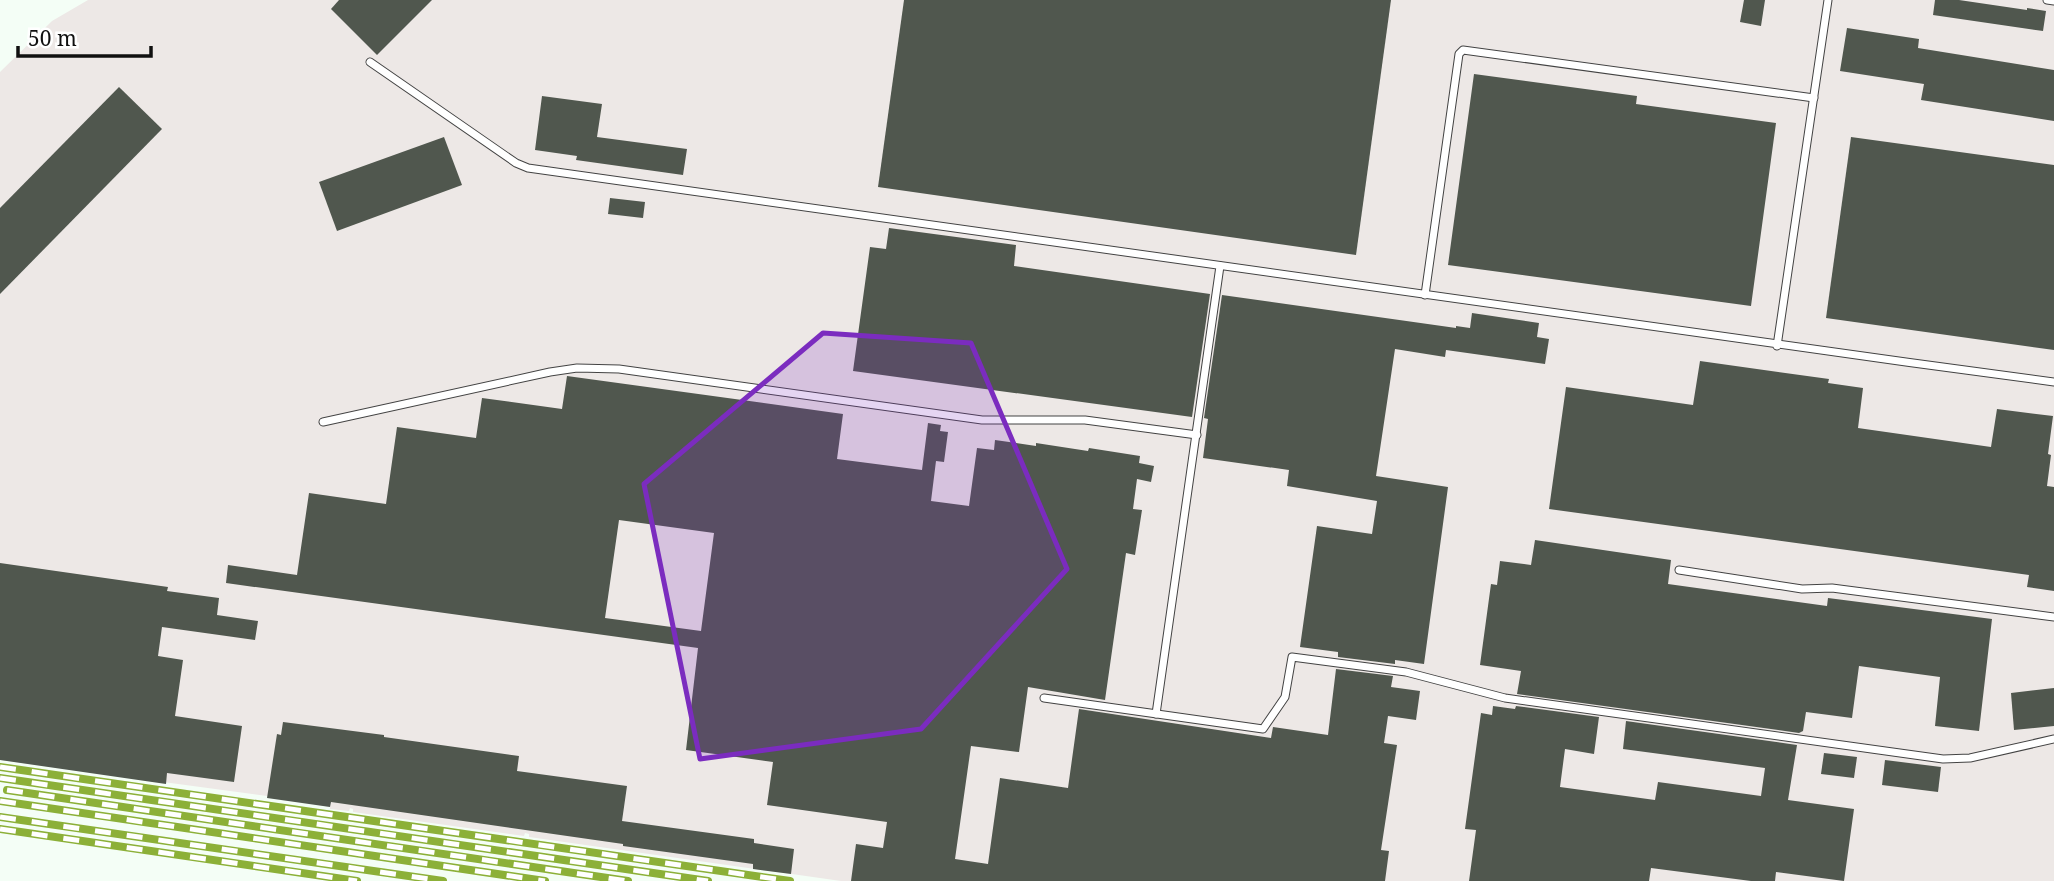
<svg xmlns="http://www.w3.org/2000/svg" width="2054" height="881" viewBox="0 0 2054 881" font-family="'Noto Serif',serif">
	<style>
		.industrial { fill: #ede8e6 }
		.building { fill: #50574e; fill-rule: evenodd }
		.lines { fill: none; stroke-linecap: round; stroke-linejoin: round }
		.lane-casing { stroke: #434343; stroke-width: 9 }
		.lane { stroke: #fff; stroke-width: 7 }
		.rail-casing { stroke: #8cb038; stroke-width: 8 }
		.rail { stroke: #fff; stroke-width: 5; stroke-dasharray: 16; stroke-linecap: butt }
		.marked { fill: #7b2cbf; fill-opacity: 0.2; stroke: #7b2cbf; stroke-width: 5; stroke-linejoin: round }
	</style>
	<rect width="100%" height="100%" fill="#f4fef6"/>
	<path class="industrial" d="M88,0H2054V881H841L529,837V834L525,833L524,836L353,812V809L350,808L349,811L330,809V807L267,796L0,760V72L52,21Z"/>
	<g class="building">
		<path d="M339,0H432L377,55L331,9Z"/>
		<path d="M904,0H1391L1356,255L878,187Z"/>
		<path d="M1744,0H1765L1761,26L1740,22Z"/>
		<path d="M1935,0H1959L2027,10V8L2046,11L2043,31L1933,15Z"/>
		<path d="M1847,28L1919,39L1918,48L2054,70V121L1921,100L1924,84L1840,71Z"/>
		<path d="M1474,74L1637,96L1636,104L1776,123L1751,306L1448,265Z"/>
		<path d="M119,87L162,129L0,294V208Z"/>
		<path d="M542,96L602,104L597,137L687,149L683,175L576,160L577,156L535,150Z"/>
		<path d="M444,137L462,185L337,231L319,182Z"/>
		<path d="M1851,137L2054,165V350L1826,318Z"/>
		<path d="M610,198L645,202L643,218L608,214Z"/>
		<path d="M889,228L1016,245L1014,266L1210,294L1192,417L853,371L870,247L886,249Z"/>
		<path d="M1222,295L1456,328V326L1470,328L1472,313L1539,323L1537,337L1549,339L1545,364L1446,350L1445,357L1395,349L1376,476L1448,487L1424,664L1395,660V664L1338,657V652L1300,647L1317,526L1372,534L1377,501L1287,486L1289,470L1203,458L1208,419L1204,418Z"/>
		<path d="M1700,361L1829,379L1828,383L1863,388L1858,428L1991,447L1997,409L2053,416L2048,454L2051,455L2047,486L2054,487V591L2027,587L2029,575L1549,509L1566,387L1693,405Z"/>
		<path d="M567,376L843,414L837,459L922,470L928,423L941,425L940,431L948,432L944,462L936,461L931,501L969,506L977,448L994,450L995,440L1036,446V443L1088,451L1089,448L1140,456L1139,463L1154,466L1151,482L1137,479L1133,509L1142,510L1135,555L1126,553L1105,700L1028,687L1019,752L971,746L955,859L988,864L1000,778L1068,788L1079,709L1271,738L1273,727L1328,735L1336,669L1393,676L1391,687L1420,691L1416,720L1388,716L1384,743L1397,745L1381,850L1389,851L1385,881H851L856,844L883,848L887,822L767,805L773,762L686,750L698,648L226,583L228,565L297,575L309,493L386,504L397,427L476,438L482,398L562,409ZM619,520L714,533L701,631L605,618Z"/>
		<path d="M1535,540L1671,560L1668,584L1827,606L1828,598L1992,619L1979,731L1935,726L1940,677L1859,666L1852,718L1806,712L1803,731L1799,733L1517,694L1521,671L1480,665L1491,584L1497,585L1500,561L1531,565Z"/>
		<path d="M0,563L168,587L167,591L219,598L217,615L258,621L255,640L162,627L158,656L183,660L175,716L242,726L234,782L167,773L166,784L0,760Z"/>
		<path d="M2054,688V726L2014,730L2011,693Z"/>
		<path d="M1493,706L1515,709L1516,706L1599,717L1594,754L1565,749L1560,787L1655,800L1658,782L1761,796L1765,768L1623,749L1626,721L1797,745L1788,800L1854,809L1844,881L1776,872L1775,881H1751L1651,868L1649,881H1469L1476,830L1465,829L1481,713L1492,715Z"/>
		<path d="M283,722L384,735V737L519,756L517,771L627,786L622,821L754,839V843L794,849L791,874L753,869V864L623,846V844L331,802L330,807L267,798L277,734L281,735Z"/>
		<path d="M1824,753L1857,757L1854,778L1821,774Z"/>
		<path d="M1885,760L1941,767L1938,792L1882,785Z"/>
	</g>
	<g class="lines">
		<g class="lane-casing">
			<g id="lane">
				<path d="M2047,0L2054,1"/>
				<path d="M370,62L516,163L528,168C1037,239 1545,314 2054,382"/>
				<path d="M1425,295L1459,54L1463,50L1814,98"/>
				<path d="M1777,346L1828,0"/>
				<path d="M323,422L550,372L577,368L619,369L982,420H1085L1197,435"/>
				<path d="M1679,570L1802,589L1832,588L2054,617"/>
				<path d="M1044,698L1263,729L1285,697L1292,657L1406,672L1505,698L1943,759L1970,758L2054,739"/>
				<path d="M1156,714L1220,266"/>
			</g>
		</g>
		<use href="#lane" class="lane"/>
		<g class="rail-casing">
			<g id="rail">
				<path d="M0,767L790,881"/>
				<path d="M0,778L708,881"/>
				<path d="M7,790L628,881"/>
				<path d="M0,801L545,881"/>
				<path d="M0,817L443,881"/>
				<path d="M0,829L357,881"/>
			</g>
		</g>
		<use href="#rail" class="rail"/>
	</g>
	<path class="marked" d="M823,333L971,343L1067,569L921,729L700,759L644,484Z"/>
	<path d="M18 46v10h133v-10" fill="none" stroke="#101010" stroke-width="3.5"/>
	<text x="28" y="46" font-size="21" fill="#101010" stroke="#ffffff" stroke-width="5" paint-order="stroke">50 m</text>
</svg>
